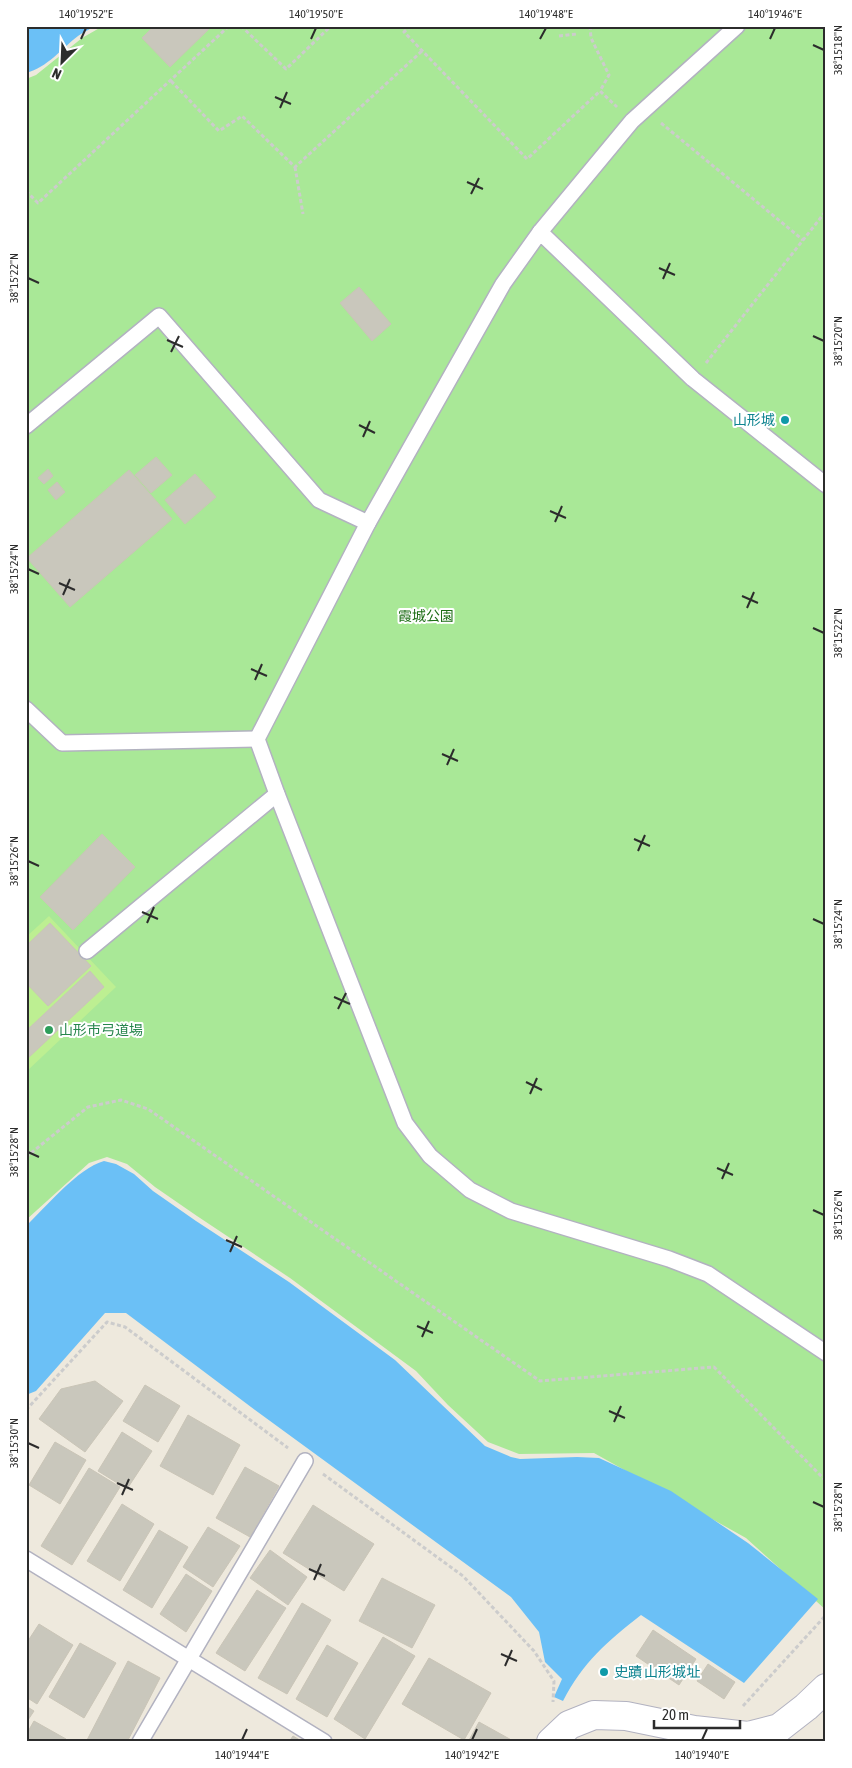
<svg xmlns="http://www.w3.org/2000/svg" width="852" height="1768" viewBox="0 0 852 1768" font-family="'Asap Condensed','Noto Sans JP',sans-serif">
	<style>
		.green { fill: #a9e897 }
		.pitch { fill: #bdef92 }
		.water { fill: #6bc0f6 }
		.building { fill: #c9c7bc; stroke: #cac5b7 }
		.lines { fill: none; stroke-linecap: round; stroke-linejoin: round }
		.lane-casing { stroke: #b2b2c0; stroke-width: 18 }
		.street-casing { stroke: #b2b2c0; stroke-width: 30 }
		.path { stroke: #ccc; stroke-width: 3; stroke-dasharray: 4 2.5; stroke-linecap: butt }
		.lane { stroke: #fff; stroke-width: 15 }
		.street { stroke: #fff; stroke-width: 28 }
		.ticks { fill: none; stroke: #2c2c2c; stroke-width: 2 }
		.culture-dot { fill: #0f9aa8; stroke: #fff; stroke-width: 2 }
		.leisure-dot { fill: #2e9e5b; stroke: #fff; stroke-width: 2 }
		.labels { text-anchor: middle; stroke-width: 4; stroke-linejoin: round; paint-order: stroke }
		.culture-label { font-size: 14px; fill: #0d838f; stroke: #fff; text-anchor: end }
		.park-label { font-size: 14px; fill: #1e6e16; stroke: #fff }
		.leisure-label { font-size: 14px; fill: #27864d; stroke: #fff; text-anchor: start }
		.neatline { fill: none; stroke: #2c2c2c; stroke-width: 2 }
		.ticks-label { font-size: 12px; text-anchor: middle; fill: #2c2c2c }
	</style>
	<rect width="100%" height="100%" fill="#eee9dd"/>
	<path class="green" d="M103,26H826V1610L746,1538L594,1453L519,1454L488,1442L448,1405L416,1371L290,1278L197,1216L155,1187L127,1164L107,1157L89,1163L26,1220V79L36,75L82,38Z"/>
	<path class="pitch" d="M49,916L116,987L26,1072V937Z"/>
	<g class="water">
		<path d="M26,26H96C90,29 83,32 78,36C61,49 48,67 26,73Z"/>
		<path d="M104,1161L116,1164L134,1174L153,1191L196,1221L289,1282L395,1360L485,1446L511,1457L520,1459L577,1457L599,1458L671,1491L748,1543L818,1599L744,1683L641,1615C607,1642 583,1662 563,1701L554,1697L562,1679L545,1662L539,1632L511,1597L251,1407L126,1313H105L36,1391L26,1395V1226C46,1207 78,1168 104,1161Z"/>
	</g>
	<g class="building">
		<path d="M154,26H212L170,67L142,38Z"/>
		<path d="M359,287L391,324L372,341L340,303Z"/>
		<path d="M156,457L172,475L151,493L135,475Z"/>
		<path d="M48,469L53,476L44,484L38,478Z"/>
		<path d="M129,470L172,519L70,607L27,558Z"/>
		<path d="M195,474L216,497L185,524L165,500Z"/>
		<path d="M57,482L65,492L56,500L48,490Z"/>
		<path d="M102,834L135,867L73,930L40,897Z"/>
		<path d="M50,923L91,966L48,1006L26,983V946Z"/>
		<path d="M90,971L104,987L26,1060V1031Z"/>
		<path d="M95,1381L123,1401L85,1452L39,1419L61,1389Z"/>
		<path d="M145,1385L180,1406L158,1442L123,1421Z"/>
		<path d="M188,1415L240,1445L213,1495L160,1466Z"/>
		<path d="M122,1432L152,1451L127,1489L98,1471Z"/>
		<path d="M55,1442L86,1460L60,1504L29,1485Z"/>
		<path d="M245,1467L279,1486L250,1537L216,1518Z"/>
		<path d="M89,1468L120,1487L72,1565L41,1546Z"/>
		<path d="M122,1504L154,1524L120,1581L87,1561Z"/>
		<path d="M313,1505L374,1544L344,1591L283,1553Z"/>
		<path d="M208,1527L240,1546L213,1587L183,1567Z"/>
		<path d="M159,1530L188,1547L152,1608L123,1590Z"/>
		<path d="M270,1550L307,1577L288,1605L250,1578Z"/>
		<path d="M186,1574L212,1591L186,1632L160,1614Z"/>
		<path d="M382,1578L435,1605L412,1648L359,1621Z"/>
		<path d="M257,1590L286,1608L245,1671L216,1653Z"/>
		<path d="M302,1603L331,1620L287,1694L258,1678Z"/>
		<path d="M39,1624L73,1645L37,1704L26,1697V1644Z"/>
		<path d="M653,1630L696,1659L679,1685L636,1656Z"/>
		<path d="M383,1637L415,1656L365,1739L334,1719Z"/>
		<path d="M80,1643L116,1663L84,1718L49,1697Z"/>
		<path d="M327,1645L358,1663L327,1717L296,1699Z"/>
		<path d="M429,1658L491,1693L464,1740L402,1704Z"/>
		<path d="M128,1661L160,1678L127,1742H86Z"/>
		<path d="M708,1664L735,1682L724,1699L697,1681Z"/>
		<path d="M26,1706L34,1711L26,1723Z"/>
		<path d="M34,1721L66,1739L64,1742H26V1735Z"/>
		<path d="M479,1722L515,1742H468Z"/>
		<path d="M293,1736L303,1742H289Z"/>
	</g>
	<g class="lines">
		<g class="lane-casing">
			<g id="lane">
				<path d="M540,232L632,121L737,26"/>
				<path d="M26,426L159,316L319,500L368,523"/>
				<path d="M826,485L693,379L540,232L503,284L368,523L257,739L277,794L405,1123L430,1156L470,1190L511,1211L669,1259L708,1274L826,1353"/>
				<path d="M26,709L62,743L257,739"/>
				<path d="M87,951L277,794"/>
				<path d="M26,1559L324,1742"/>
				<path d="M140,1742L305,1461"/>
			</g>
		</g>
		<g class="street-casing">
			<path id="street" d="M551,1742L569,1725L594,1715L626,1716L694,1730L748,1736L779,1728L806,1707L826,1688"/>
		</g>
		<g class="path">
			<path d="M241,26L286,69L331,26"/>
			<path d="M411,26L404,32L527,159L600,91L617,107"/>
			<path d="M590,26L591,38L609,75L600,91"/>
			<path d="M559,36L577,34"/>
			<path d="M171,81L219,131L242,116L295,167L422,51"/>
			<path d="M661,123L803,240"/>
			<path d="M295,167L303,214"/>
			<path d="M26,191L38,203L229,26"/>
			<path d="M706,363L826,211"/>
			<path d="M26,1157L88,1107L121,1100L148,1109L540,1381L714,1367L826,1481"/>
			<path d="M26,1410L107,1322L125,1327L288,1448"/>
			<path d="M323,1474L463,1576L534,1651L554,1681L553,1702"/>
			<path d="M743,1706L826,1615"/>
		</g>
		<use href="#lane" class="lane"/>
		<use href="#street" class="street"/>
	</g>
	<path class="ticks" d="M81,39L86,28M311,39L316,28M540,39L546,28M770,39L775,28M813,45L824,50M275,97L291,104M280,108L287,92M467,182L483,189M471,194L479,178M659,268L675,275M28,278L39,283M663,279L670,263M813,336L824,341M167,340L183,347M171,352L179,336M359,425L375,433M363,437L370,421M550,511L566,518M555,522L562,506M28,569L39,574M59,583L75,590M63,595L70,579M742,596L758,603M747,608L754,592M813,628L824,633M251,669L267,676M255,680L262,664M442,754L458,761M447,765L454,749M634,839L650,846M638,851L645,835M28,861L39,866M142,912L158,919M813,919L824,924M147,923L154,907M334,997L350,1004M338,1009L346,993M526,1082L542,1090M530,1094L537,1078M28,1152L39,1157M717,1168L733,1175M722,1179L729,1163M813,1210L824,1215M226,1240L242,1247M230,1252L237,1236M417,1326L433,1333M422,1337L429,1321M609,1411L625,1418M614,1422L621,1406M28,1443L39,1448M117,1483L133,1490M122,1495L129,1479M813,1502L824,1507M309,1569L325,1576M314,1580L321,1564M501,1654L517,1661M505,1666L512,1650M242,1740L247,1729M472,1740L477,1729M702,1740L707,1729"/>
	<g class="culture-dot">
		<circle cx="785" cy="420" r="5"/>
		<circle cx="604" cy="1672" r="5"/>
	</g>
	<circle class="leisure-dot" cx="49" cy="1030" r="5"/>
	<g class="labels">
		<g class="culture-label">
			<text x="775" y="425">山形城</text>
			<text x="614" y="1677" text-anchor="start">史蹟 山形城址</text>
		</g>
		<g class="park-label">
			<text x="426" y="621">霞城公園</text>
		</g>
		<g class="leisure-label">
			<text x="59" y="1035">山形市弓道場</text>
		</g>
	</g>
	<rect width="852" height="1768" fill="none" stroke="#ffffff" stroke-width="55"/>
	<g transform="translate(62 62) rotate(204)" stroke="#ffffff" stroke-width="4" paint-order="stroke">
	<path d="M0-4L9 19L0 12L-9 19Z" fill="#2c2c2c"/>
	<text y="-8" font-size="14" font-weight="bold" text-anchor="middle" fill="#2c2c2c">N</text>
	</g>
	<path d="M654 1720v8h86v-8" fill="none" stroke="#2c2c2c" stroke-width="2.5"/>
	<text x="662" y="1720" font-size="15" fill="#2c2c2c" stroke="#ffffff" stroke-width="4" paint-order="stroke">20 m</text>
	<rect x="28" y="28" width="796" height="1712" class="neatline"/>
	<g class="ticks-label">
		<text x="86" y="18">140°19'52"E</text>
		<text x="316" y="18">140°19'50"E</text>
		<text x="546" y="18">140°19'48"E</text>
		<text x="775" y="18">140°19'46"E</text>
		<text transform="translate(838 50) rotate(-90)" y="4">38°15'18"N</text>
		<text transform="translate(14 278) rotate(-90)" y="4">38°15'22"N</text>
		<text transform="translate(838 341) rotate(-90)" y="4">38°15'20"N</text>
		<text transform="translate(14 569) rotate(-90)" y="4">38°15'24"N</text>
		<text transform="translate(838 633) rotate(-90)" y="4">38°15'22"N</text>
		<text transform="translate(14 861) rotate(-90)" y="4">38°15'26"N</text>
		<text transform="translate(838 924) rotate(-90)" y="4">38°15'24"N</text>
		<text transform="translate(14 1152) rotate(-90)" y="4">38°15'28"N</text>
		<text transform="translate(838 1215) rotate(-90)" y="4">38°15'26"N</text>
		<text transform="translate(14 1443) rotate(-90)" y="4">38°15'30"N</text>
		<text transform="translate(838 1507) rotate(-90)" y="4">38°15'28"N</text>
		<text x="242" y="1759">140°19'44"E</text>
		<text x="472" y="1759">140°19'42"E</text>
		<text x="702" y="1759">140°19'40"E</text>
	</g>
</svg>
